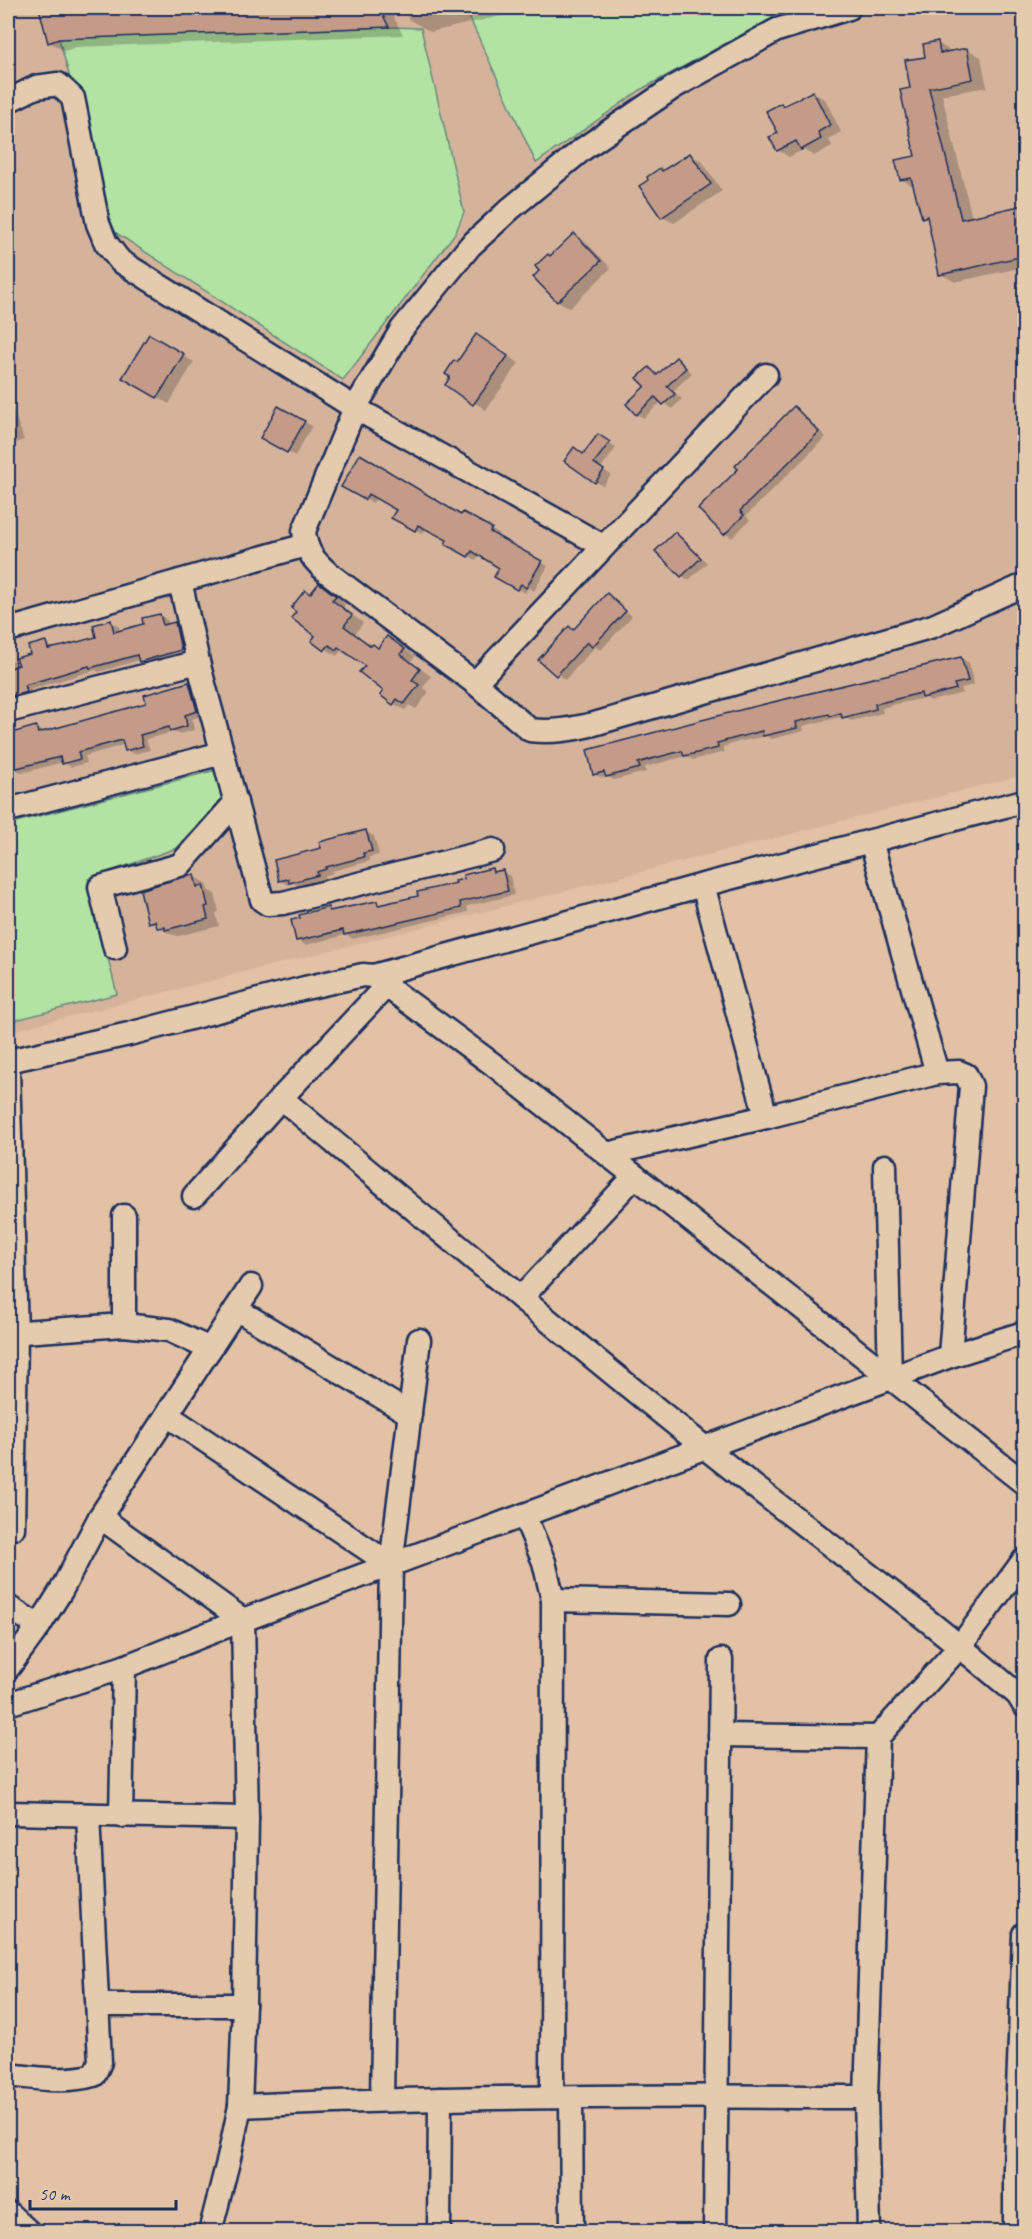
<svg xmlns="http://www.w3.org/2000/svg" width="1032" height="2239" viewBox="0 0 1032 2239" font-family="Caveat,sans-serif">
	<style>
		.built { fill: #d5b39b }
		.green { fill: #b3e3a2; stroke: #678980; stroke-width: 1.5 }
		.shadow { fill: #0003 }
		.building { fill: #c49b88; stroke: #1b2f5e; stroke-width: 1.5 }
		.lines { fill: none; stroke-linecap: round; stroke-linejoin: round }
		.minor-casing { stroke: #1b2f5e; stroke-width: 27 }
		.minor { stroke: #e5cbad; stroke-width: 22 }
	</style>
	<rect width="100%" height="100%" fill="#e2c1a4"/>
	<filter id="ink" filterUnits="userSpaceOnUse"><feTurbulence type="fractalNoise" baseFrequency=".0167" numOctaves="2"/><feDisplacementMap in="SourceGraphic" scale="12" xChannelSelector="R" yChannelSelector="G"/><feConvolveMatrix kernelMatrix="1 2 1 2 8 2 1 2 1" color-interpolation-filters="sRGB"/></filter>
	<g filter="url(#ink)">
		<path class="built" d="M8,8H1024V775L8,1032Z"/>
		<g class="green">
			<path d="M465,8H801L782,13L642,89L536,163Z"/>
			<path d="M389,27L421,28L464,212L456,232L343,380L113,231L59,39L81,35Z"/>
			<path d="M216,770L223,797L177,848L88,879L117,994L8,1022V824Z"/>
		</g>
		<g class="shadow">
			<path d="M41,8H389L403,35L76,47L65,51L49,42Z"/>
			<path d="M406,8H535L431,32L408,19Z"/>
			<path d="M937,43L951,51L967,49L981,57L987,87L942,95L972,218L1024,207V267L955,282L941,274L929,220L923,217L916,188L901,179L916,157L912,89L927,58Z"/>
			<path d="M813,93L825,99L841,132L829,139L832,146L814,156L803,150L789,157L778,150L781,105L785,107Z"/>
			<path d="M690,155L702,161L722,191L674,223L662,217L660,170L664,172Z"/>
			<path d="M575,235L586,242L611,268L570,308L558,301L551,257Z"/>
			<path d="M149,336L194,362L169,404L124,378Z"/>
			<path d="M477,336L519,363L486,410L447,385L458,363Z"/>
			<path d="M676,359L692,373L673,391L682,399L672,409L662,401L644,418L636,414L647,386L650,369L659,375Z"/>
			<path d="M9,397L24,440L8,446V397Z"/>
			<path d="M279,408L312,426L295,456L262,438Z"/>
			<path d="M794,408L801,412L826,437L746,516L750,520L732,538L725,533L740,469Z"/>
			<path d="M606,440L616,448L601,468L611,475L603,486L596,482L584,455Z"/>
			<path d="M343,486L462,517L464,514L499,534L497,537L548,566L534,591L529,587L525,593L496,576L501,567L480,554L476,560L447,543L449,540L426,528L423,534L393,517L398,509L377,497L373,503Z"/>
			<path d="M675,534L683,538L707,563L689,580L682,576Z"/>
			<path d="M319,585L346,603L343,608L363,623L355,634L379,649L388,638L415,656L411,662L431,676L423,688L429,692L416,709L409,705L405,710L394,704L367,666L350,653L348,656L341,651L337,656L314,641L318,636L311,595Z"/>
			<path d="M607,595L632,616L601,650L595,647L565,680L540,660L570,628L574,631Z"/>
			<path d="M160,615L167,620L169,625L175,623L183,628L188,654L148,665L139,660L99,672L96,670L31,689L33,696L8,705V662L32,655L46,643L54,649L98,638L111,622L119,626L120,632L145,625Z"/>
			<path d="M961,658L969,663L974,685L961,688L963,693L931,701L925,698L896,704L882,708L883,713L851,721L845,717L837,718L803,726L804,731L772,739L766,736L738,742L723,747L725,752L693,760L686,756L645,767L646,772L614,780L608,777L602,778L594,774Z"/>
			<path d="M189,684L197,688L204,715L192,719L194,730L179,734L174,732L146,739L150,750L134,754L126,750L123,745L85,756L87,763L71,767L63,762L22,773L14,768L8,770V736L36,728L45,733L148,704Z"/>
			<path d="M366,832L374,836L379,855L369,857L370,861L332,871L333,873L324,876L325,879L298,886L293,883L288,885L280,880L323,849Z"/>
			<path d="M492,870L497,873L502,871L510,876L514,895L467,906L468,912L353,939L346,935L305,945L297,940L328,909L333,912L377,903L381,906L420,897Z"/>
			<path d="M194,876L206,883L208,890L215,894L219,912L216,913L219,926L178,936L170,934L150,922Z"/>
		</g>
		<g class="building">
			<path d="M39,8H379L389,27L59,39L48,43Z"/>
			<path d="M938,41L940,53L967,48L973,79L929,88L961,219L1024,205V256L939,275L927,216L922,218L911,178L900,180L895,160L915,156L900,90L910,88L905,60L925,57L923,44Z"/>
			<path d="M813,91L830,125L818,132L821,139L801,150L796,141L777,151L769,137L778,133L766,111L781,103L783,106Z"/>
			<path d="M690,153L711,184L661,218L639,186L648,180L647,177L660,168L662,171Z"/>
			<path d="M574,233L601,261L557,302L533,277L539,271L535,266L548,254L550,256Z"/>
			<path d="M149,334L184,354L157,398L122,378Z"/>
			<path d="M476,334L508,356L473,405L445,385L450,377L445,374L454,360L457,362Z"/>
			<path d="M676,357L686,368L667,386L675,394L663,405L655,397L636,415L626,404L645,386L637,378L649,367L657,375Z"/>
			<path d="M278,406L305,421L287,453L260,438Z"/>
			<path d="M794,406L819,432L740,511L744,515L724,535L698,509L738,469L735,466Z"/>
			<path d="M598,434L610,442L594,463L604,470L595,483L564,461L574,447L583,454Z"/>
			<path d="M360,454L461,515L463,512L492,528L490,532L542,561L526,588L521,584L517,590L494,577L499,568L472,551L468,557L445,544L447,540L418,525L415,531L391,518L396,510L368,494L365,500L341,487Z"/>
			<path d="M675,532L701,558L681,577L655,551Z"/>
			<path d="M319,583L336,596L332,600L352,615L344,626L371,646L373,644L378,648L387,636L405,649L400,654L420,669L412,680L419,685L404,704L397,699L393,705L380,695L383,691L359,672L365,666L338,647L336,650L329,645L324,651L311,641L315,636L291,618L296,612L291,608L305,590L310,594Z"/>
			<path d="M607,593L626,611L592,647L587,642L556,676L538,660L569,626L573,630Z"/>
			<path d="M160,614L163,625L175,622L181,650L139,662L137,655L90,668L89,666L25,685L27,692L8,697V669L19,665L16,658L30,654L28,646L46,641L48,649L63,646L96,637L93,625L111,620L114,632L143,624L142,618Z"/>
			<path d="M961,657L968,681L954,684L956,689L922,698L921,693L888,701L875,704L876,709L842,718L841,713L830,716L829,714L796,722L797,728L763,736L762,731L717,743L718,748L684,756L682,751L651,759L638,763L640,768L606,777L604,772L593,775L587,750L744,709Z"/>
			<path d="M189,682L197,711L185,715L187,726L170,731L169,727L140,735L143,746L125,751L122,740L78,752L80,759L62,764L60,757L13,769L12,763L8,764V734L36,726L38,733L146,703L144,695Z"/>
			<path d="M366,830L372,851L363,853L364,857L326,867V869L317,872L318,875L289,883L288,879L279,881L274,860L321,848L319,842Z"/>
			<path d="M492,868L493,872L503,870L508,891L460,902L461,908L344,935L343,930L296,941L291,920L300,918L299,915L328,907L329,911L377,901L378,905L418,896L417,892L456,883L455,881L464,879L463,875Z"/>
			<path d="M189,875H194L197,887L203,885L208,906L205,907L208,919L165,930V927L157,928L155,921L148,923L140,890Z"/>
		</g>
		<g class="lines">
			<g class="minor-casing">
				<g id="minor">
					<path d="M849,8L777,30L674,87L583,149L510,209L470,246L402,329L355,408L304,531C306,551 313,560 328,573L475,683L530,730C552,733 573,729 594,724L933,626L1024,585"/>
					<path d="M8,101L36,87L58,84L73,98L98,224L106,243L120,261L355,408L603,546"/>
					<path d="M180,581L198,662L262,900L268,904L283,903L493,850"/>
					<path d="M8,630L306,545"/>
					<path d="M475,683L766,375"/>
					<path d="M8,711L198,662"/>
					<path d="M8,810L222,753"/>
					<path d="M871,841L937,1073"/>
					<path d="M115,948L100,887L180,865L236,802"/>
					<path d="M373,976L494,1065L1024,1483"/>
					<path d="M8,1061L129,1034L305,988L363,975L373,976L703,885L1024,801"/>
					<path d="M8,1071L16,1333L13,1528"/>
					<path d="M281,1098C421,1215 561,1333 704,1447C808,1530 917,1608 1018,1695L1024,1705"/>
					<path d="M766,1117L937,1073L959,1072L966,1075L971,1086L950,1356"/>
					<path d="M607,1154L766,1117L703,885"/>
					<path d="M885,1166L890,1378"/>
					<path d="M194,1196L281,1098L387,985"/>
					<path d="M124,1216V1325"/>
					<path d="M521,1298L635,1176"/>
					<path d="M236,1309L410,1414"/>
					<path d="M8,1333L124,1325L169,1330L210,1349"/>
					<path d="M167,1415L391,1565"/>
					<path d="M524,1515L544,1562L553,1600L552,2097"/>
					<path d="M100,1517L243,1620L247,1818L244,2005L240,2106L229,2158L210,2232"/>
					<path d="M553,1600L729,1604"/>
					<path d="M8,1607L39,1626"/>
					<path d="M8,1668L39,1626L61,1591L100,1517L251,1286"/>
					<path d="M8,1704L124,1667L227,1626L950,1356L1024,1333"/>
					<path d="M720,1735L878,1737"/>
					<path d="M8,1813L247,1818"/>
					<path d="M121,1816L124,1667"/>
					<path d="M98,2005H244"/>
					<path d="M8,2075C36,2078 65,2083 94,2075L100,2062L88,1815"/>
					<path d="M571,2098L572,2232"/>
					<path d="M382,2099L391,1565L419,1340"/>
					<path d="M240,2106C448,2096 657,2096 866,2097"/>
					<path d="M8,2213L29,2232"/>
					<path d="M439,2232L440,2099"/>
					<path d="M715,2232L721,1660"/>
					<path d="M869,2232L866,2097L878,1737L961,1645L1024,1560"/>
					<path d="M1015,2232V2167L1024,1934"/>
				</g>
			</g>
			<use href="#minor" class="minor"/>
		</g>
	</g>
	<rect width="1032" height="2239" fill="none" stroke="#e5cbad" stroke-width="30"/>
	<rect x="15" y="15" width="1002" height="2209" fill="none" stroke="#1b2f5e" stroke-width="2" filter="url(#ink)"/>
	<path d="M30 2200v9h146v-9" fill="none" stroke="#1b2f5e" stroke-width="3"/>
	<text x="39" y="2200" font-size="18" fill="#1b2f5e" stroke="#e5cbad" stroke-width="4.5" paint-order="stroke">50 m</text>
</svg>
